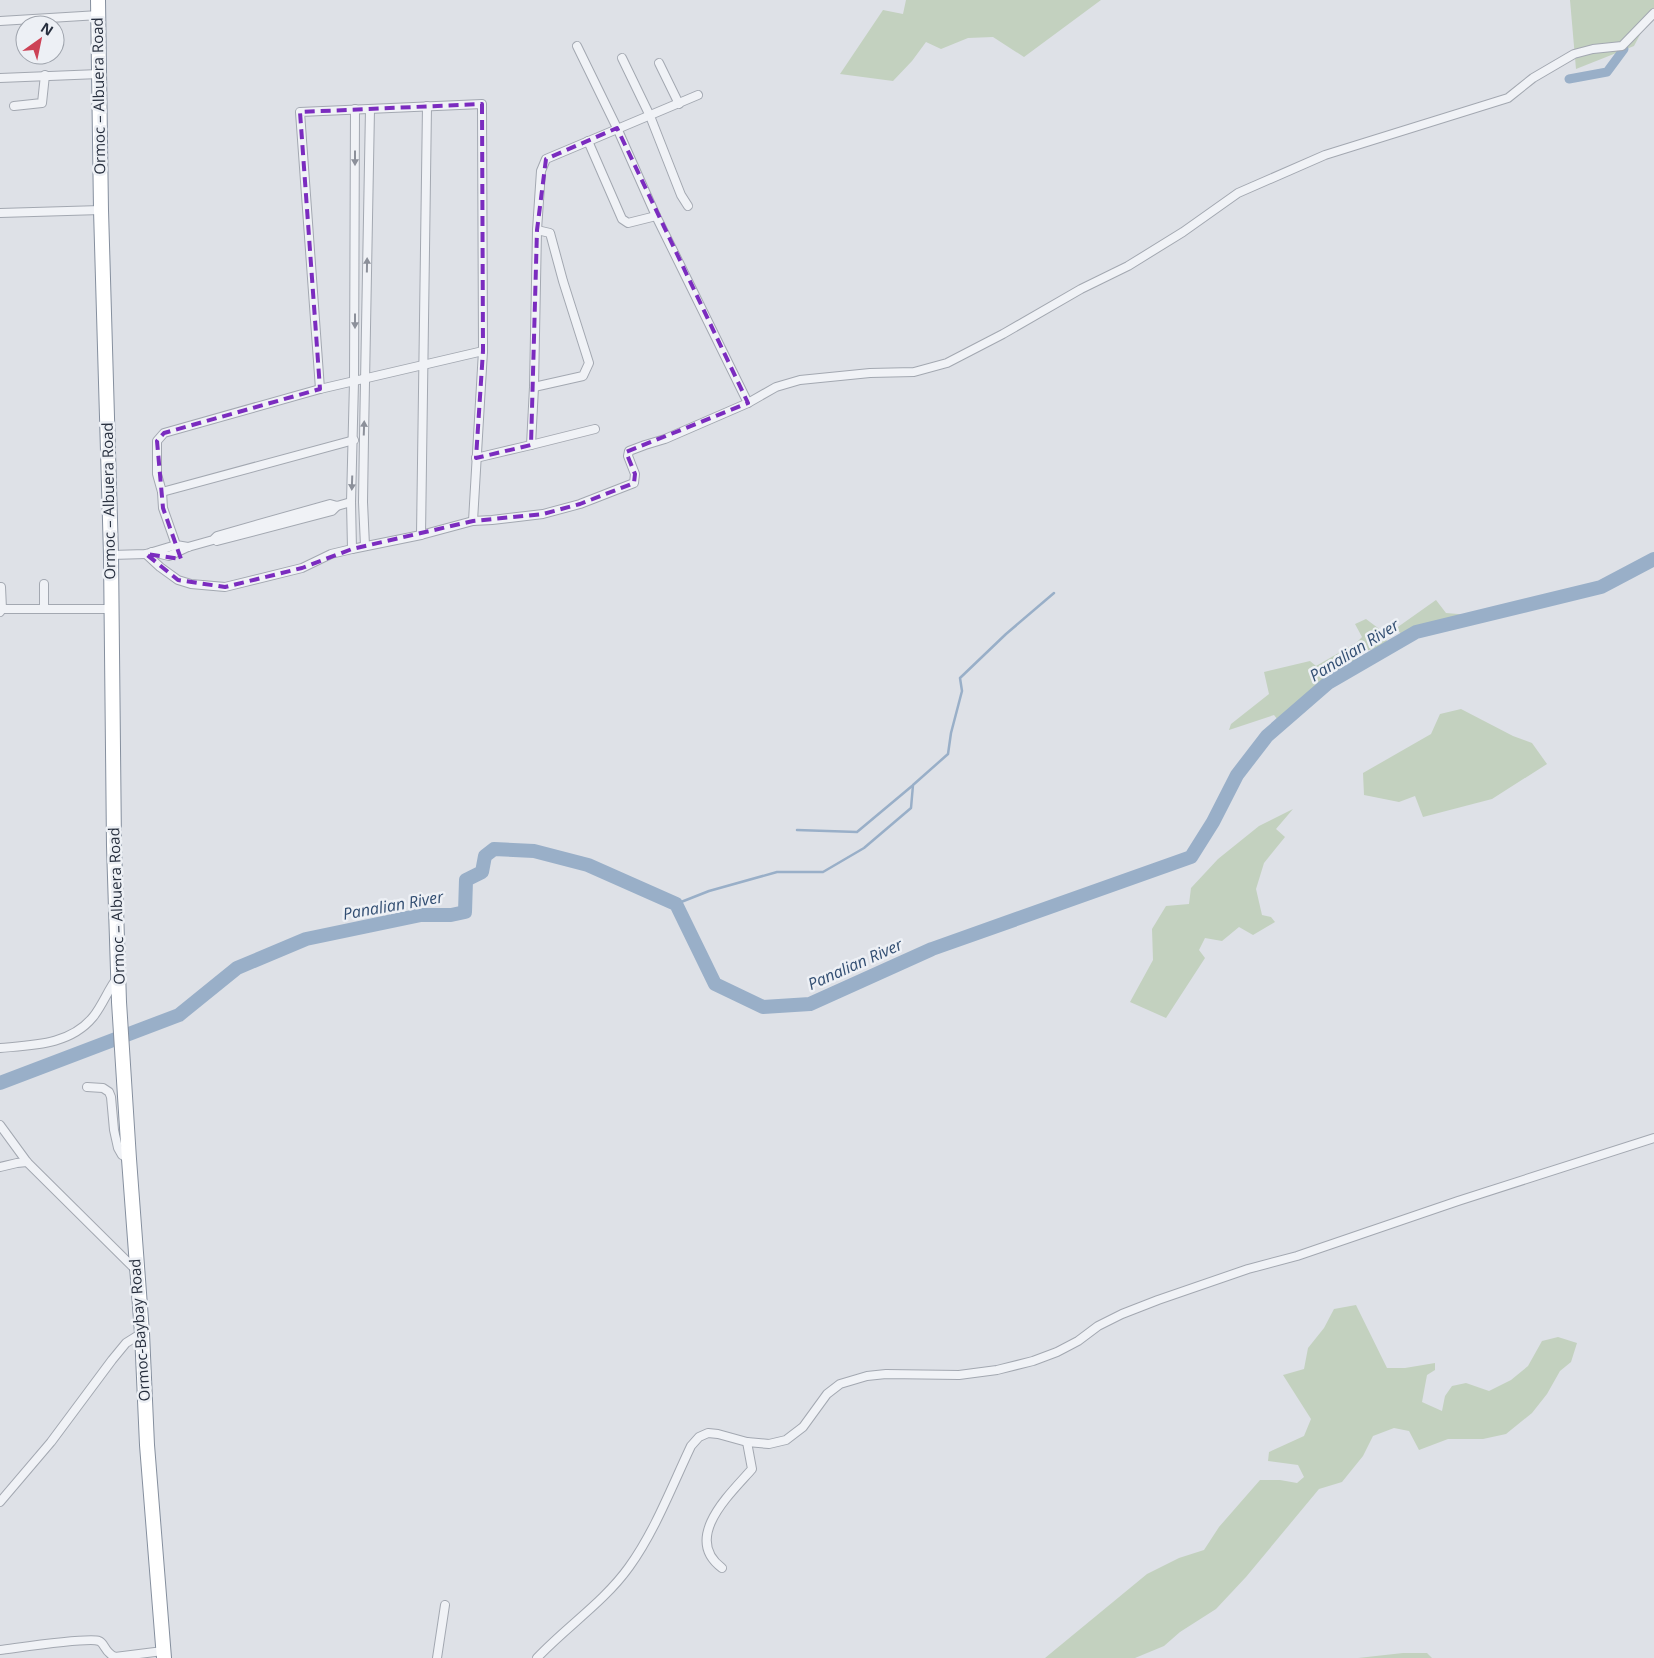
<svg xmlns="http://www.w3.org/2000/svg" width="1654" height="1658" viewBox="0 0 1654 1658" font-family="'Open Sans',sans-serif">
	<style>
		.green { fill: #c3d1bf }
		.lines { fill: none; stroke-linecap: round; stroke-linejoin: round }
		.stream { stroke: #99afc8; stroke-width: 2.5 }
		.canal { stroke: #99afc8; stroke-width: 9 }
		.river { stroke: #99afc8; stroke-width: 14 }
		.street-casing { stroke: #a3a8b1; stroke-width: 10 }
		.highway-casing { stroke: #858f9e; stroke-width: 16 }
		.street { stroke: #f0f2f6; stroke-width: 8 }
		.highway { stroke: #fff; stroke-width: 14 }
		.oneway { fill: #8c909a }
		.marked { fill: none; stroke: #7b2cbf; stroke-width: 4; stroke-dasharray: 10 6; stroke-linejoin: round }
		.labels { text-anchor: middle; stroke-width: 5; stroke-linejoin: round; paint-order: stroke }
		.street-label { font-size: 15px; fill: #272f3e; stroke: #edf0f5 }
		.water-label { font-size: 16px; font-style: italic; fill: #324e72; stroke: #edf0f5 }
	</style>
	<rect width="100%" height="100%" fill="#dee1e7"/>
	<g class="green">
		<path d="M906,0H1101L1024,57L993,37L968,38L941,49L926,42L912,61L893,81L840,74L883,10L903,14Z"/>
		<path d="M1570,0H1654V8L1634,46L1576,69Z"/>
		<path d="M1436,600L1446,613L1470,615L1472,618L1436,625L1425,635L1402,634L1395,629Z"/>
		<path d="M1366,619L1386,634L1387,645L1365,651L1328,685L1295,710L1284,728L1274,715L1229,730L1231,724L1269,694L1264,672L1310,661L1316,666L1356,643L1362,637L1355,624Z"/>
		<path d="M1461,709L1513,736L1532,743L1547,764L1492,799L1423,817L1415,796L1399,802L1364,795L1363,773L1431,734L1440,714Z"/>
		<path d="M1293,809L1276,829L1285,837L1264,863L1256,889L1262,915L1271,917L1275,922L1253,935L1239,927L1222,941L1205,938L1199,950L1205,958L1166,1018L1130,1002L1153,960L1152,929L1166,906L1189,904L1191,888L1218,859L1259,826Z"/>
		<path d="M1356,1305L1387,1368H1405L1435,1363V1370L1427,1375L1422,1402L1442,1411L1445,1396L1452,1386L1466,1383L1489,1391L1511,1380L1528,1366L1542,1341L1558,1337L1577,1343L1571,1362L1560,1371L1547,1394L1532,1413L1506,1434L1483,1439H1448L1419,1450L1409,1431L1394,1428L1373,1436L1363,1456L1342,1482L1319,1489L1246,1577L1216,1609L1180,1632L1164,1646L1135,1658H1045L1147,1574L1179,1558L1204,1550L1219,1527L1260,1480H1280L1297,1483L1304,1477L1298,1465L1268,1461L1269,1452L1304,1436L1311,1419L1283,1375L1304,1369L1308,1348L1324,1328L1334,1309Z"/>
		<path d="M1403,1653H1427L1432,1658H1358Z"/>
	</g>
	<g class="lines">
		<g class="stream">
			<path d="M797,830L857,832L912,786"/>
			<path d="M676,904L709,891L777,872H823L864,848L911,808L913,785L948,754L951,733L962,691L960,678L1006,634L1054,593"/>
		</g>
		<path class="canal" d="M1569,79L1607,72L1624,49"/>
		<path class="river" d="M0,1083L179,1015L237,968L306,939L421,915H451L465,912L466,880L482,872L485,856L494,849L534,851L588,865L676,904L715,984L763,1007L810,1004L932,949L1191,857L1213,822L1237,775L1267,736L1328,683L1416,632L1601,587L1654,559"/>
		<g class="street-casing">
			<g id="street">
				<path d="M0,21L99,15"/>
				<path d="M577,46L617,128L656,216L748,403"/>
				<path d="M622,58L650,116L681,195L688,206"/>
				<path d="M659,63L679,104"/>
				<path d="M0,78L99,74"/>
				<path d="M14,106L42,103L45,75"/>
				<path d="M588,141L622,219L628,223L656,216"/>
				<path d="M0,213L101,210"/>
				<path d="M534,387L583,376L589,363L563,281L550,233L537,230"/>
				<path d="M320,389L300,112L482,104L483,351L473,521"/>
				<path d="M531,445L595,429"/>
				<path d="M476,458L531,445L534,387L537,230L541,171L546,159L698,95"/>
				<path d="M162,492L354,440"/>
				<path d="M421,535L427,106"/>
				<path d="M217,541L332,511L337,506"/>
				<path d="M365,546L363,502L364,437L370,109"/>
				<path d="M188,547L176,545L163,508L162,492L157,474V441L164,433L320,389L483,351"/>
				<path d="M352,549L351,502L354,382L355,109"/>
				<path d="M152,552L169,556L188,547L213,540L217,536L330,504L337,506L351,502"/>
				<path d="M146,554L160,567L178,580L191,584L225,587L302,568L331,554L352,549L421,535L473,521L492,520L543,514L580,504L634,483L635,474L628,456L629,451L645,445L665,439L748,403L776,387L800,380L870,373L914,372L947,363L1003,334L1081,289L1128,266L1183,232L1238,193L1325,155L1508,98L1533,78L1574,54L1593,49L1622,46L1654,13"/>
				<path d="M111,555L146,554L176,545"/>
				<path d="M44,584V609"/>
				<path d="M1,587L2,609"/>
				<path d="M0,612L2,609H112"/>
				<path d="M0,1048C33,1045 70,1045 93,1017C102,1006 108,990 117,978"/>
				<path d="M87,1087L103,1088L109,1092L111,1097L114,1130L118,1148L122,1155L129,1159"/>
				<path d="M0,1125L27,1162L137,1271"/>
				<path d="M0,1167L17,1163L27,1162"/>
				<path d="M0,1502L51,1442L112,1360L126,1343L142,1333"/>
				<path d="M722,1568C682,1538 730,1494 752,1469L747,1442"/>
				<path d="M0,1650C17,1648 88,1637 99,1641C105,1643 104,1652 115,1657L163,1651"/>
				<path d="M437,1658L445,1605"/>
				<path d="M537,1658C566,1627 604,1602 629,1567C655,1531 672,1486 691,1446L699,1437L708,1433L718,1434L747,1442L769,1444L786,1440L803,1427L827,1394L840,1384L867,1376L886,1374L959,1375L997,1370L1033,1361L1057,1352L1078,1341L1098,1326L1122,1314L1158,1300L1248,1269L1297,1256L1458,1201L1654,1138"/>
			</g>
		</g>
		<g class="highway-casing">
			<path id="highway" d="M98,0L101,210L111,555L114,846L119,1002L129,1159L142,1333L147,1445L164,1658"/>
		</g>
		<use href="#street" class="street"/>
		<use href="#highway" class="highway"/>
	</g>
	<defs><path id="oneway-solid" d="M-6-.8H1V-3.2L6.5 0L1 3.2V.8H-6Z" transform="scale(1.25)"/></defs>
	<g class="oneway">
		<use href="#oneway-solid" transform="translate(355 158) rotate(90)"/>
		<use href="#oneway-solid" transform="translate(367 265) rotate(-89)"/>
		<use href="#oneway-solid" transform="translate(355 321) rotate(90)"/>
		<use href="#oneway-solid" transform="translate(364 428) rotate(-88)"/>
		<use href="#oneway-solid" transform="translate(352 483) rotate(92)"/>
	</g>
	<path class="marked" d="M482,104L483,351L476,458L531,445L537,230L546,159L617,128L748,403L626,452L635,474L634,483L580,504L543,514L473,521L352,549L302,568L225,587L178,580L146,554L181,559L163,508L157,441L164,433L320,389L300,112Z"/>
	<g class="labels">
		<g class="street-label">
			<text transform="translate(99 96) rotate(-91)" y="5">Ormoc – Albuera Road</text>
			<text transform="translate(109 501) rotate(-91)" y="5">Ormoc – Albuera Road</text>
			<text transform="translate(117 906) rotate(-92)" y="5">Ormoc – Albuera Road</text>
			<text transform="translate(140 1330) rotate(-94)" y="5">Ormoc-Baybay Road</text>
		</g>
		<g class="water-label">
			<text transform="translate(1354 650) rotate(-32)" y="6">Panalian River</text>
			<text transform="translate(393 905) rotate(-10)" y="6">Panalian River</text>
			<text transform="translate(855 964) rotate(-24)" y="6">Panalian River</text>
		</g>
	</g>
	<g transform="translate(40 40) rotate(33)"><circle r="24" fill="#edf0f5" stroke="#9ea3ac"/>
	<path d="M0-4L9 19L0 12L-9 19Z" fill="#cd4256"/>
	<text y="-8" font-size="14" font-weight="bold" text-anchor="middle" fill="#272f3e">N</text>
	</g>
</svg>
